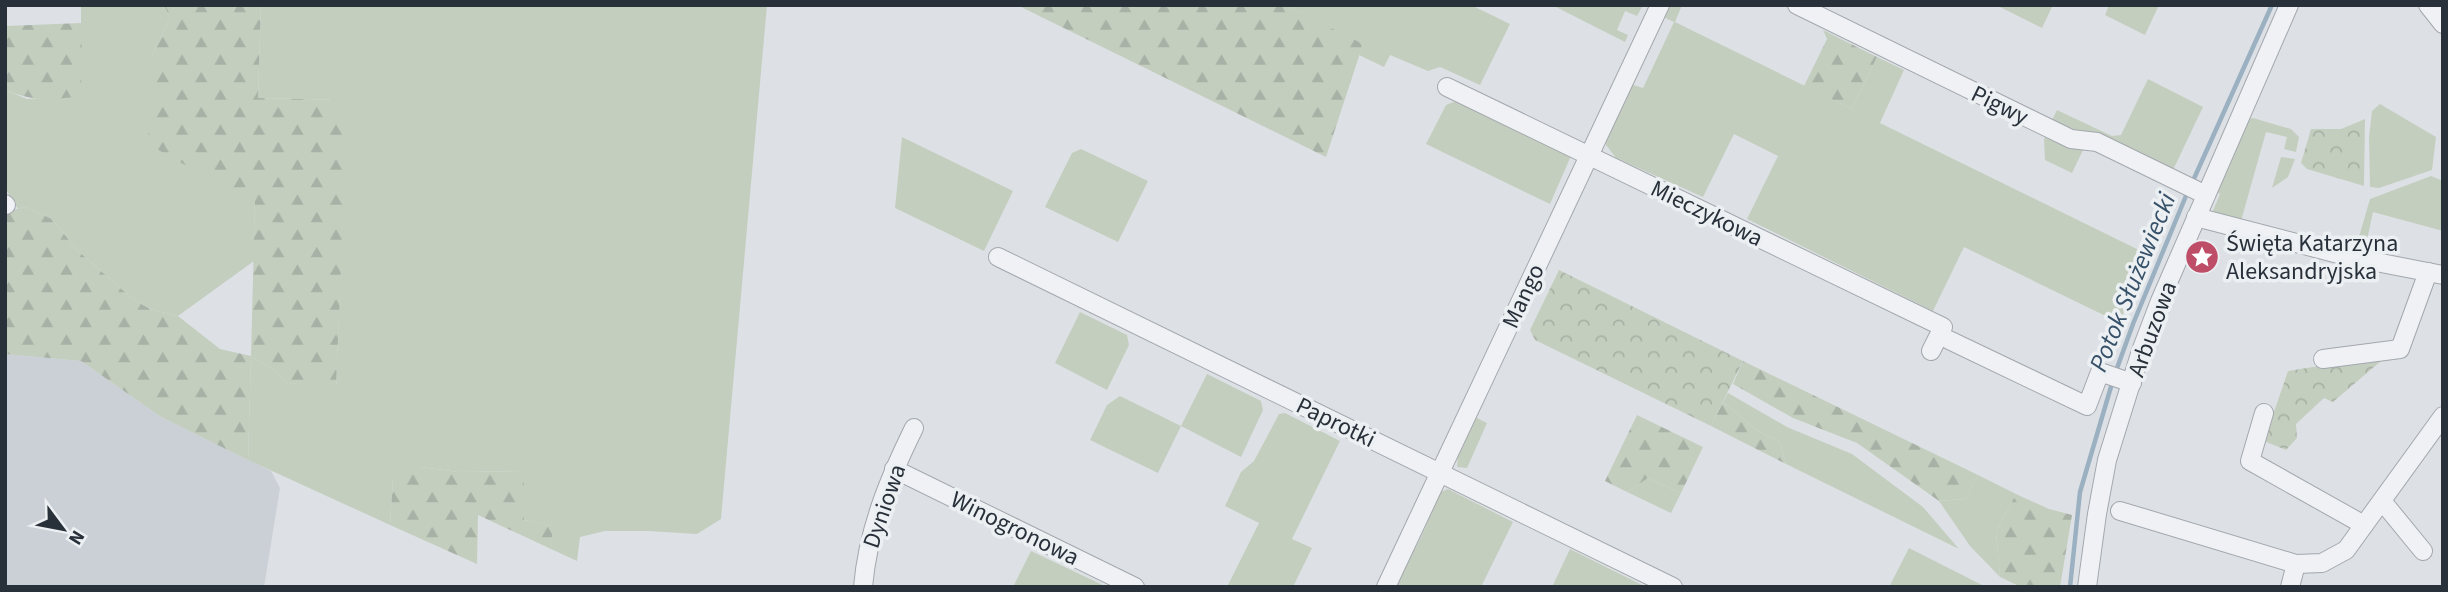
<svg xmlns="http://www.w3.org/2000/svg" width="2448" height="592" viewBox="0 0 2448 592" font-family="'Source Sans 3',sans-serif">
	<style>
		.built { fill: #cbd0d6 }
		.green { fill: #c4cebf }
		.forest { fill: url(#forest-firs) }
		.park { fill: url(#park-crowns) }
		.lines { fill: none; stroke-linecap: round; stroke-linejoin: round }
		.stream { stroke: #9bb1c2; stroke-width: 4.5 }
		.street-casing { stroke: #a3a8ae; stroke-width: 20 }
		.street { stroke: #eff1f4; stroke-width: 18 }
		.labels { text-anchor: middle; stroke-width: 7; stroke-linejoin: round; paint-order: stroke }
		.street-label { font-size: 24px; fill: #28303a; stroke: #ecf0f3 }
		.poi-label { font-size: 24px; fill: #28303a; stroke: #ecf0f3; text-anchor: start }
		.water-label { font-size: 26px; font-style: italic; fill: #375169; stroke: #ecf0f3 }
	</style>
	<defs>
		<pattern id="forest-firs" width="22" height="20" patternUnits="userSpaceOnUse" patternTransform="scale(1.75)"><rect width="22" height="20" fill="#c4cebf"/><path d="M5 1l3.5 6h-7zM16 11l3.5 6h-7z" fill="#a8b1a5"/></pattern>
		<pattern id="park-crowns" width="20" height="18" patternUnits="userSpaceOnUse" patternTransform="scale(1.75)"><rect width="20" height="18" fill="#c4cebf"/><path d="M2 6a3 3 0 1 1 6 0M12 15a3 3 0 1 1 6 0" fill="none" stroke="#a8b1a5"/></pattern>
	</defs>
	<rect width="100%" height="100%" fill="#dde1e5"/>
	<path class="built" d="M5,354L81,361L161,417L271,471L280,488L264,587H5Z"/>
	<g class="green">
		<path d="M81,5H164L170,18L151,57L255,199L254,261L178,316L150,309L134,300L77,250L52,219L25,207L18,209L5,188V90L27,99L81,96Z"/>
		<path d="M261,5H767L721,519L697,534L648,531H605L580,537L577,561L551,549L552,526L524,520V471L459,472L421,467L393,478L390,525L248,460L251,357L271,368L288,383L336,387L347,100L258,98Z"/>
		<path d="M1285,5H1471L1510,24L1480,85L1440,67L1428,71L1390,55L1384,67L1359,55L1363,45Z"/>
		<path d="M1552,5H1639L1642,7L1637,16L1625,11L1617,30L1628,35L1625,42Z"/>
		<path d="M1666,5H1682L1675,22L1852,109L1877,57L1904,70L1880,123L2145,253L2120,323L1964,247L1933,311L1747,219L1778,156L1734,134L1703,197L1616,158L1606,145L1607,132L1630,84L1643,88L1674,22L1661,16Z"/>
		<path d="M1996,5H2053L2042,28Z"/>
		<path d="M2109,5H2159L2145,35L2105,15Z"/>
		<path d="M2148,79L2203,107L2173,170L2093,132H2080L2052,120L2057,110L2112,136L2121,135Z"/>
		<path d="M1461,99L1571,156L1550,204L1426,144L1446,105Z"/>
		<path d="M2380,104L2436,137L2432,170L2379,188L2370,187L2369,138L2372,111Z"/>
		<path d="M2253,118L2291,129L2299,137L2296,152L2284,149L2287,137L2266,132L2241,221L2212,213L2220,194L2216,191L2246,119Z"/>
		<path d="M2047,134L2085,146L2072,173L2045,160L2044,139Z"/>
		<path d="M902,137L1013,191L984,251L895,208Z"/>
		<path d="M1081,149L1148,181L1118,242L1045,207L1072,153Z"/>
		<path d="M2281,157L2295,159L2288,177L2272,188Z"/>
		<path d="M2431,176L2443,181V231L2373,212L2365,249L2356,247L2370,199Z"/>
		<path d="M1080,312L1127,335L1129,345L1107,390L1055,363Z"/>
		<path d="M1207,374L1261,401L1263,410L1241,457L1181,426L1158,473L1090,440L1107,405L1120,396L1181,426Z"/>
		<path d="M1728,393L1787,427L1852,454L1923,507L1959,549L1786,464L1779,441L1758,431L1723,402Z"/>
		<path d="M1285,413L1340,441L1292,539L1312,548L1293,587H1227L1259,523L1225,506L1241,472L1254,461L1279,414Z"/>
		<path d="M1475,417L1487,423L1467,468L1457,467L1458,454Z"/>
		<path d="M1978,475L2016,494L1996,532L2000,577L1970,546L1939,501L1965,499Z"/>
		<path d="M1648,478L1681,493L1671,513L1627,492Z"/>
		<path d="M1448,489L1513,522L1481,587H1391C1414,554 1426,531 1438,493Z"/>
		<path d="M1909,548L1986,587H1889Z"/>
		<path d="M1570,549L1646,587H1552Z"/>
		<path d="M1031,551L1107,587H1013Z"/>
	</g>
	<g class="forest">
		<path d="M164,5H261L258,98L348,100L336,388L288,383L271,368L251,357L248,460L161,417L81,361L5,354V212L25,207L52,219L77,250L134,300L150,309L178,316L220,349L251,356L255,199L199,173L148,144L151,57L170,18Z"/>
		<path d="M1017,5H1285L1363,44L1326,157Z"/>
		<path d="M82,23L81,96C49,100 35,102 5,90V26Z"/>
		<path d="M1823,30L1877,57L1852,109L1804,86L1827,39Z"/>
		<path d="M1743,361L1978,475L1965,499L1939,501L1857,443L1793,418L1733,384Z"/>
		<path d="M1723,402L1758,431L1779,441L1786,464L1711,426Z"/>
		<path d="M1637,415L1703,447L1681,493L1648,478L1627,492L1605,481Z"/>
		<path d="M421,467L459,472L524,471V520L553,526L551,549L478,515L477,564L390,525L393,478L397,472Z"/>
		<path d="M2016,494L2049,509L2072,515L2060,587H2021L2000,577L1996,532Z"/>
	</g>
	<g class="park">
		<path d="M2365,119L2364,186L2307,169L2301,163L2311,129H2341Z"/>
		<path d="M1559,270L1743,361L1711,426L1535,340L1530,330Z"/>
		<path d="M2388,355L2333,402L2324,398L2296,424L2297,438L2286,450L2264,441L2288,371Z"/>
	</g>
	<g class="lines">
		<g class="stream">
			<path d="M2192,183L2272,5"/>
			<path d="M2116,371L2133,324L2188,191"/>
			<path d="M2070,587L2080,492L2113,380"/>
		</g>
		<g class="street-casing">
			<g id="street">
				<path d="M1797,5L2071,139L2097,142L2206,195"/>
				<path d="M2428,5L2443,24"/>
				<path d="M1447,87L1943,327L1931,351"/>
				<path d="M5,204L6,205"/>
				<path d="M2196,217L2350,257L2443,275"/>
				<path d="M998,257L1673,587"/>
				<path d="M1949,340L2087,406L2100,372L2132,383"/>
				<path d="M2323,359L2400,349L2428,272"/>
				<path d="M2264,413L2250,461L2364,525"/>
				<path d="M894,469L1135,587"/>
				<path d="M2382,501L2423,551"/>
				<path d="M2120,511L2296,564L2290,587"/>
				<path d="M2296,564L2322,563L2346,550L2443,416"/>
				<path d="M863,587C868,529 889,479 914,428"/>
				<path d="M1386,587L1660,5"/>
				<path d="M2087,587L2097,514L2107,460L2141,351L2160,301L2289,5"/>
			</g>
		</g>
		<use href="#street" class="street"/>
	</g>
	<defs>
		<g id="sight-disc" transform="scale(1.75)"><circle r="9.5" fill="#be4e67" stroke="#ecf0f3"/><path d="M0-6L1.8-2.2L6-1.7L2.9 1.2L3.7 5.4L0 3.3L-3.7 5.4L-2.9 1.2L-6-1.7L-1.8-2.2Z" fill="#fff"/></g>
	</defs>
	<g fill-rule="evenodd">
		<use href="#sight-disc" x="2202" y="257"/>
	</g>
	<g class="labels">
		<g class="street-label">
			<text transform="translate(2000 105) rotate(26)" y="8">Pigwy</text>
			<text transform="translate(1707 213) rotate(26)" y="8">Mieczykowa</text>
			<text transform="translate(1523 296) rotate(-65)" y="8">Mango</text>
			<text transform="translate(2152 329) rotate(-70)" y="8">Arbuzowa</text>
			<text transform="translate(1336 422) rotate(26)" y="8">Paprotki</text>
			<text transform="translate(884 506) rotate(-71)" y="8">Dyniowa</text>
			<text transform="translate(1015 528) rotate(26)" y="8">Winogronowa</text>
		</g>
		<g class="poi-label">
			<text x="2226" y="251">Święta Katarzyna<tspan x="2226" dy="28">Aleksandryjska</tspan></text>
		</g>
		<g class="water-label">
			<text transform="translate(2132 282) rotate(-68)" y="9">Potok Służewiecki</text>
		</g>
	</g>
	<rect width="2448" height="592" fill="none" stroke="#28303a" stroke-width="14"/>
	<g transform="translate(63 529) rotate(122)" stroke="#ecf0f3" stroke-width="5" paint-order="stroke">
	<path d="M0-5L12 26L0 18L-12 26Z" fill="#28303a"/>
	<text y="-10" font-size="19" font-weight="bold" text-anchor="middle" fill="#28303a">N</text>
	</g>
</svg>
